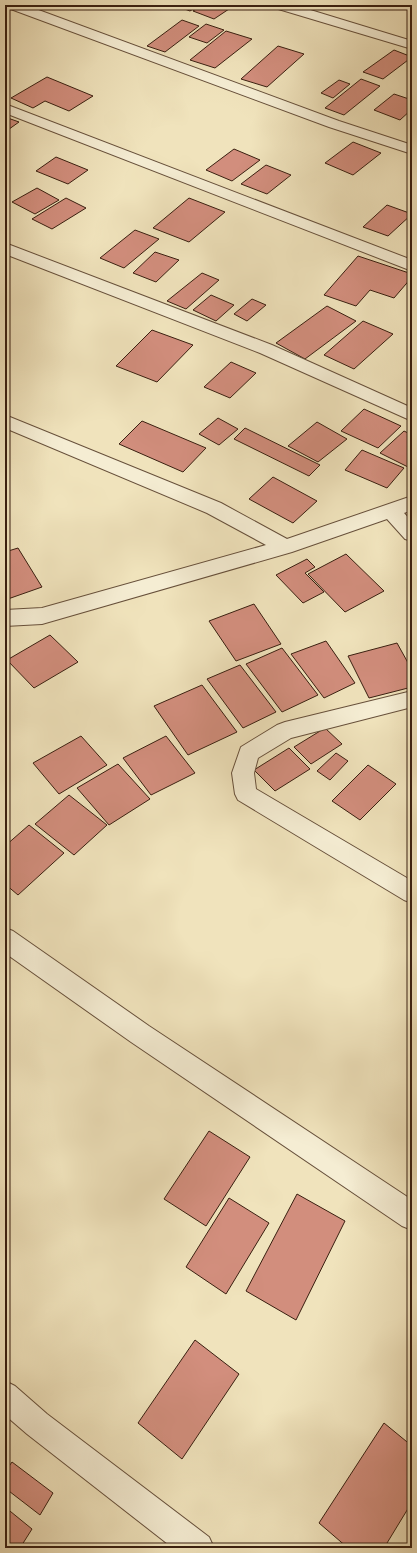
<svg xmlns="http://www.w3.org/2000/svg" width="417" height="1553" viewBox="0 0 417 1553" font-family="'IM FELL Double Pica',serif">
	<style>
		.building { fill: #d28e7d; stroke: #391f10 }
		.lines { fill: none; stroke-linecap: round; stroke-linejoin: round }
		.minor-casing { stroke: #67503b; stroke-width: 2 }
		.minor { fill: #f5edd3; fill-rule: evenodd }
	</style>
	<rect width="100%" height="100%" fill="#f0e3bc"/>
	<filter id="stains"><feTurbulence type="fractalNoise" baseFrequency=".005" numOctaves="4"/><feColorMatrix values="0 0 0 0 .2 0 0 0 0 .09 0 0 0 0 .02 0 0 0 .5 -.17"/></filter>
	<radialGradient id="worn" r=".72"><stop offset=".6" stop-color="#630" stop-opacity="0"/><stop offset="1" stop-color="#630" stop-opacity=".3"/></radialGradient>
	<g class="building">
		<path d="M174,5H199L190,11Z"/>
		<path d="M202,5H235L214,19L193,11Z"/>
		<path d="M182,20L199,26L165,52L147,46Z"/>
		<path d="M206,24L224,30L207,43L189,37Z"/>
		<path d="M226,31L252,39L215,68L190,60Z"/>
		<path d="M278,46L304,54L267,87L241,79Z"/>
		<path d="M394,50L412,57L383,79L363,72Z"/>
		<path d="M47,77L93,96L69,111L45,101L33,108L11,98Z"/>
		<path d="M361,79L380,86L344,115L325,108Z"/>
		<path d="M339,80L350,84L333,98L321,93Z"/>
		<path d="M394,94L412,100V109L400,120L374,110Z"/>
		<path d="M5,117L19,122L5,132Z"/>
		<path d="M353,142L381,153L353,175L325,163Z"/>
		<path d="M234,149L260,160L232,181L206,170Z"/>
		<path d="M56,157L88,170L68,184L36,171Z"/>
		<path d="M266,165L291,175L267,194L241,184Z"/>
		<path d="M37,188L59,200L35,214L12,202Z"/>
		<path d="M66,198L86,208L52,229L32,219Z"/>
		<path d="M189,198L225,212L189,242L153,228Z"/>
		<path d="M387,205L412,214L388,236L363,227Z"/>
		<path d="M135,230L159,239L124,268L100,258Z"/>
		<path d="M155,252L179,260L156,282L133,273Z"/>
		<path d="M358,256L412,274V277L394,298L370,290L356,306L324,295Z"/>
		<path d="M202,273L219,280L186,309L167,301Z"/>
		<path d="M211,295L234,305L216,321L193,310Z"/>
		<path d="M252,299L266,305L247,321L234,314Z"/>
		<path d="M327,306L356,321L305,359L276,343Z"/>
		<path d="M363,321L393,334L354,369L324,355Z"/>
		<path d="M152,330L193,345L157,382L116,366Z"/>
		<path d="M231,362L256,373L230,398L204,387Z"/>
		<path d="M364,409L401,426L378,448L341,431Z"/>
		<path d="M218,418L238,429L219,445L199,434Z"/>
		<path d="M142,421L206,448L183,472L119,444Z"/>
		<path d="M317,422L347,439L318,462L288,446Z"/>
		<path d="M245,428L320,465L309,476L234,439Z"/>
		<path d="M404,431L412,435V469L380,453Z"/>
		<path d="M362,450L404,468L387,488L345,470Z"/>
		<path d="M273,477L317,501L293,523L249,499Z"/>
		<path d="M18,548L42,587L5,600V552Z"/>
		<path d="M346,554L384,591L345,612L308,574Z"/>
		<path d="M307,559L315,567L305,573L324,592L303,603L276,575Z"/>
		<path d="M254,604L281,644L236,661L209,621Z"/>
		<path d="M50,635L78,662L34,688L7,660Z"/>
		<path d="M326,641L355,683L324,698L291,654Z"/>
		<path d="M397,643L412,670V687L369,698L348,656Z"/>
		<path d="M282,648L318,695L282,712L246,664Z"/>
		<path d="M240,665L276,712L243,728L207,679Z"/>
		<path d="M202,685L237,732L188,755L154,706Z"/>
		<path d="M325,728L342,744L311,764L294,747Z"/>
		<path d="M81,736L107,765L59,794L33,763Z"/>
		<path d="M166,736L195,773L151,795L123,758Z"/>
		<path d="M289,748L310,769L275,791L254,770Z"/>
		<path d="M336,753L348,761L330,780L317,771Z"/>
		<path d="M118,764L150,799L109,825L77,788Z"/>
		<path d="M368,765L396,784L360,820L332,801Z"/>
		<path d="M69,795L107,825L74,855L35,824Z"/>
		<path d="M29,825L64,853L18,895L5,884V846Z"/>
		<path d="M209,1131L250,1157L206,1226L164,1199Z"/>
		<path d="M297,1194L345,1221L296,1320L246,1291Z"/>
		<path d="M229,1198L269,1223L226,1294L186,1267Z"/>
		<path d="M195,1340L239,1374L182,1459L138,1423Z"/>
		<path d="M384,1423L412,1446V1502L384,1548H348L319,1523Z"/>
		<path d="M12,1462L53,1493L40,1515L5,1488V1472Z"/>
		<path d="M5,1507L32,1529L20,1548H5Z"/>
	</g>
	<g class="lines">
		<g class="minor-casing">
			<g id="minor">
				<path d="M7,5H25L339,121L412,145V154L329,127L8,8Z"/>
				<path d="M274,5H294L412,41V49L275,8Z"/>
				<path d="M5,104L412,260V271L5,113Z"/>
				<path d="M5,243L272,345L412,408V421L260,353L5,254Z"/>
				<path d="M5,415L221,503L287,539L412,496V510L404,513L412,522V541L405,539L387,519L292,552L42,624L5,626V610L42,608L266,545L207,513L5,428Z"/>
				<path d="M412,691V707L291,738L258,758L254,773L256,789L412,881V903L404,900L238,800L235,794L232,773L241,747L277,725L285,722Z"/>
				<path d="M5,928L13,931L149,1026L412,1200V1230L402,1226L131,1042L5,953Z"/>
				<path d="M5,1381L15,1386L47,1414L209,1537L214,1548H173L27,1434L5,1415Z"/>
			</g>
		</g>
		<use href="#minor" class="minor"/>
	</g>
	<rect width="417" height="1553" fill="none" stroke="#f0e3bc" stroke-width="20"/>
	<rect x="6" y="6" width="405" height="1541" fill="none" stroke="#391f10" stroke-width="2"/>
	<rect x="10" y="10" width="397" height="1533" fill="none" stroke="#391f10"/>
	<rect width="100%" height="100%" filter="url(#stains)"/>
	<rect width="100%" height="100%" fill="url(#worn)"/>
</svg>
